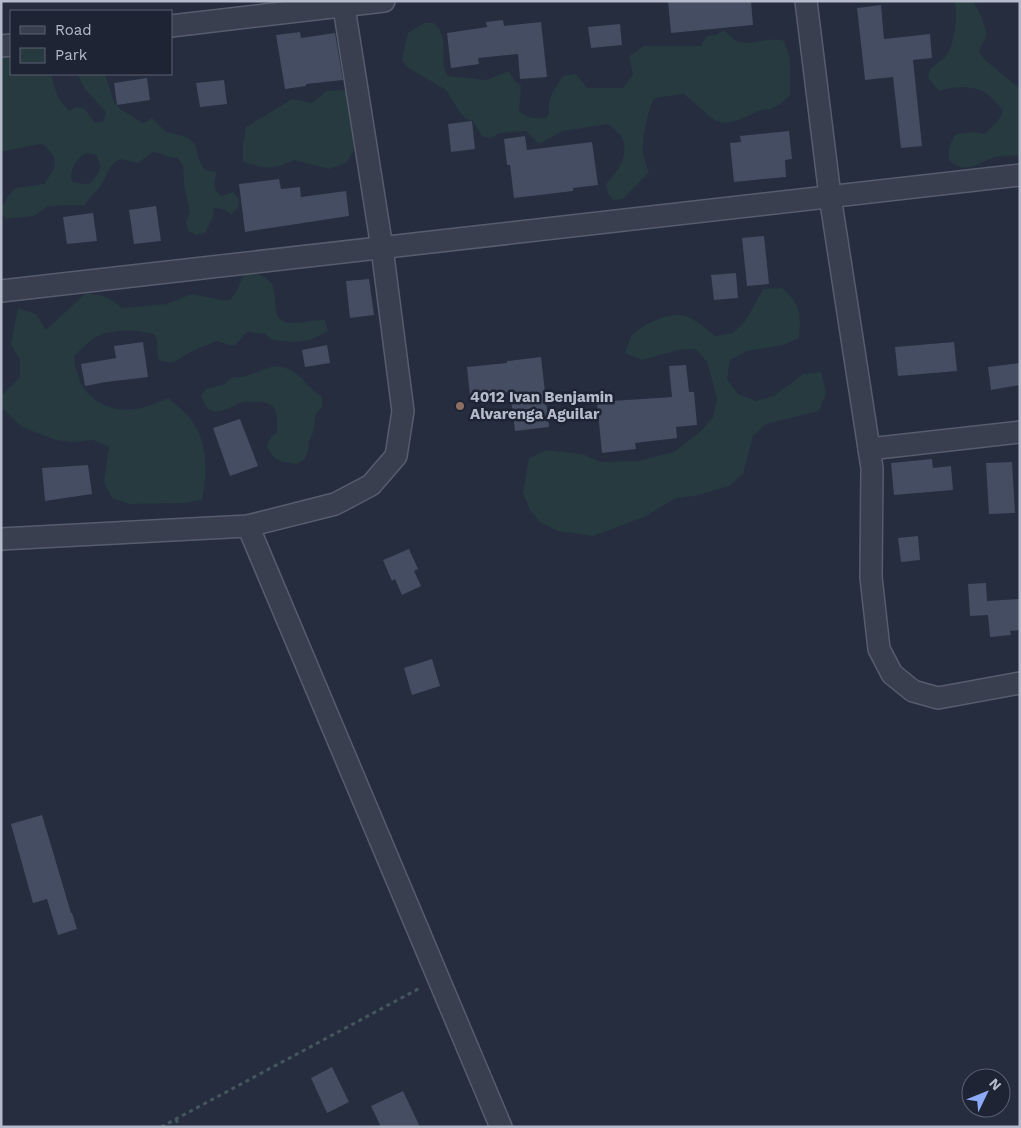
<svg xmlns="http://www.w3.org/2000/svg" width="1021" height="1128" viewBox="0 0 1021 1128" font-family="'Work Sans',sans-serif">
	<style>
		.green { fill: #273a40; fill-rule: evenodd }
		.building { fill: #444d61 }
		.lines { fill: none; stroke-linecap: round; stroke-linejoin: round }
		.street-casing { stroke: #575d6d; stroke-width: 24 }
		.path { stroke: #45575d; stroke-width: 3; stroke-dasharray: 4 4; stroke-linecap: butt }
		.street { stroke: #393f4f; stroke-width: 21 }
		.education-dot { fill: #8d6e63; stroke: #1e2434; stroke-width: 2 }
		.labels { text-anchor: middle; stroke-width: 5; stroke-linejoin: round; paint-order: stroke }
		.poi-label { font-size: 15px; font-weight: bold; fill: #b5bbca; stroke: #1e2434; text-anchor: start }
	</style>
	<rect width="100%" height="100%" fill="#252d3f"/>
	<g class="green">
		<path d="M954,1H973L981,16L987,34L979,51L984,59L1020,89V155C1011,156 1001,155 992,158C976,164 966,175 949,160C948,149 950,143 956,134L975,132L985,134L1000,118L1003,110C997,104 990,95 982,91C970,85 951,87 939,91L928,78L930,69C936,64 944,60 948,53C954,44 959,11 954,1Z"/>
		<path d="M424,23H434C452,40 437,59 448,76L486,80L509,71L514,80L521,86L519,111C527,119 537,119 547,117C550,112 548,108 549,102C552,92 558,84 563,76L576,74L587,88H623L633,74L629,56L644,46H701L707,36L716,35L724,30C728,34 734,41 740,42C755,45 770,36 784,41L790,59V95C786,99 780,105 775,107C769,110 762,109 756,112C712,135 716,117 683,94L654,98C648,111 642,138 643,153C644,159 647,166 649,172L623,199L613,200L608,193L606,184C617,172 630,156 622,138C620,133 612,128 608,124L563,131L539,144L526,131L499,133L491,138L482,136L473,121L465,118L459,111L446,90L407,67L402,59L408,33Z"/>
		<path d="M11,51V74H51C55,89 57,100 69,111L76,107L85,109L95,123L104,121L106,112L85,89L77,74H105L114,102L120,109L143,123L152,118L165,131L188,138L195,144L199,160L205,170L217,172C214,183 212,188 221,196L233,192L239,199L238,208L231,214L223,209L214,208L213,217L205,233L196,235L188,231L186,221L190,212L184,185L183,166L178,158C168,158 162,153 153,152L138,163L120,159C106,167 109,174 101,185C96,192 89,197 85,205L48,206L34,216L6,219L1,213V209L9,195L16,188L44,184C56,167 61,161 43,144L34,145L1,152V55ZM87,153L96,155C103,168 100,172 91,183L82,184L73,182C67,173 77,156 87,153Z"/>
		<path d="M345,90L353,108L356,147L346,163L329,169L294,160C273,170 266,169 243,162V144L246,127L292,99L312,103L326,91Z"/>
		<path d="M253,273C259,275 266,277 270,282C281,294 268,317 286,322C296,325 314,319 325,320L328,331L311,340L293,342L273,340L265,334L247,332L234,346L216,341C208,345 200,347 193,351C178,357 177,367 159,360C156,351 159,344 155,335C140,329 116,329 100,335C91,338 82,349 75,355C73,363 77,371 79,378C86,401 113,413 136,409C147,407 158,402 169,398C178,407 190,416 196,427C208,450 207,476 202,500L184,503L129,504L112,498L104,482L109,447L93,440L74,442L56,440L22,427L1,407V396L20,377V360L11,344L18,308L36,314L46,330L85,294C103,294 108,297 122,308L166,304L192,294L221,300H230L236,292L244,274Z"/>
		<path d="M782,288C801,305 801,312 799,338L783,345L747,351L730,360L727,379L738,394L756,401L774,396L803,374L821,372L826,393L819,411L766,424L753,436L743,474L729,486L695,496L676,498L644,517L593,536L558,531L541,523L530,510L523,493L529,458L546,450L583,454L600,462L638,461L674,452L701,431L713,417L717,399L712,380L707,362L696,349L678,350L642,360L625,353C627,348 629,340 632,335C642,324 671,311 686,316C697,321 706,328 715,336L733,333L746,320L763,289Z"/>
		<path d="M276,366C301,369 303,384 322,397V407L316,414L313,433L309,441L308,451L304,460L296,464C280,461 274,462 267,446L271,437L277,432C277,415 279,401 257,402C251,402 244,401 238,404C221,412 209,419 201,396L206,389L225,384L233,377C249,379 261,368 276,366Z"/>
	</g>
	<g class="building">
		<path d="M668,1H751L753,25L671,33Z"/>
		<path d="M881,5L884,39L930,34L932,58L913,60L922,146L901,148L893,77L865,80L857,8Z"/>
		<path d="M503,20L504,26L541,22L547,77L520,79L518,54L478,58L479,64L451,68L447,33L487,27L486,22Z"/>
		<path d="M620,24L622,45L591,48L588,27Z"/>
		<path d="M300,32L301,38L335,33L343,80L306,84V86L285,89L276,35Z"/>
		<path d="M147,78L150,100L117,105L114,83Z"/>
		<path d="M224,80L227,104L200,107L196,83Z"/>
		<path d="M472,121L475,149L451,152L448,124Z"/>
		<path d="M789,131L792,159L785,160L786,177L734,182L730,143L741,142L740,136Z"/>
		<path d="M525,136L527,150L592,142L598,185L573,188V191L514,198L510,165H507L504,139Z"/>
		<path d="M279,179L281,189L300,187L301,197L346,191L349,216L245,232L239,184Z"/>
		<path d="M156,206L161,241L134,244L129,210Z"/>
		<path d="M93,213L97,241L67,244L63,217Z"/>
		<path d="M764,236L769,284L747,286L742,238Z"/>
		<path d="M736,273L738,298L714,300L711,275Z"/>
		<path d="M369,279L374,315L350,318L346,281Z"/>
		<path d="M143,342L148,377L106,382L85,386L81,364L116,358L114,346Z"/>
		<path d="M954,342L957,371L898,376L895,347Z"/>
		<path d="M327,345L330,363L305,367L302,350Z"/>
		<path d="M541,357L549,427L515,431L510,392L470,396L467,367L507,363V361Z"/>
		<path d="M1020,363V385L991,390L988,367Z"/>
		<path d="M686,365L689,392H694L697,425L676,427L677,438L635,443L636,449L602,453L597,402L672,397L669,366Z"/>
		<path d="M240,419L258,466L230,476L213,428Z"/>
		<path d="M932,459L933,468L951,466L953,490L894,495L891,463Z"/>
		<path d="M1012,462L1015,513L989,514L986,463Z"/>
		<path d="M88,465L92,494L45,501L42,468Z"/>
		<path d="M918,536L920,560L901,562L898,538Z"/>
		<path d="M409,549L418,569L414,571L421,586L402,595L395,579L392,581L383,560Z"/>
		<path d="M986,583L987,601L1020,599V630L1010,631L1011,635L990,637L988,615L970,616L968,584Z"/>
		<path d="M432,659L440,686L412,695L404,668Z"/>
		<path d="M42,815L71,913H72L77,929L58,935L47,899L33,903L11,824Z"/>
		<path d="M332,1067L349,1102L327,1113L311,1078Z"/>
		<path d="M403,1091L420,1127H381L371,1106Z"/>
	</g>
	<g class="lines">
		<g class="street-casing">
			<g id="street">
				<path d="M806,1L830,196L872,468L871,577L879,649L892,674L913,691L938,698L1020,683"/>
				<path d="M171,26L384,1"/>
				<path d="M1,46L11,45"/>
				<path d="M1,291L1020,175"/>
				<path d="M869,449L1020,432"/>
				<path d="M248,526L501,1127"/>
				<path d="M1,539L248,526L335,504L371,485L396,456L403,411L382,248L343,1"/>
			</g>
		</g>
		<g class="path">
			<path d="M176,1119L179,1127"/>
			<path d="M161,1127L420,988"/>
		</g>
		<use href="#street" class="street"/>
	</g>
	<circle class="education-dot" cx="460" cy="406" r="5"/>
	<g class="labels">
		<g class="poi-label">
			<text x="470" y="402">4012 Ivan Benjamin<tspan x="470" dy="17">Alvarenga Aguilar</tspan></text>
		</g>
	</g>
	<rect width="1021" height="1128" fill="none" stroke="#b5bbca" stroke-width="5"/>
	<rect x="10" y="10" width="162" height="65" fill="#1e2434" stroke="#5a6070"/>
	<rect x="20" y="26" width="25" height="8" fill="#393f4f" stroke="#5a6070"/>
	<text x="55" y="35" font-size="15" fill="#b5bbca">Road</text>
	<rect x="20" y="48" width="25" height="15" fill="#273a40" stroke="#5a6070"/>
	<text x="55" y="60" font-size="15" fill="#b5bbca">Park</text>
	<g transform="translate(986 1093) rotate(47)"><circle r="24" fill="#1e2434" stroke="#5a6070"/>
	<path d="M0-4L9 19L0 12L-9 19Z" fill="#8caaf7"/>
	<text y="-8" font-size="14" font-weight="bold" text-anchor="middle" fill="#b5bbca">N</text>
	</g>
</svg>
